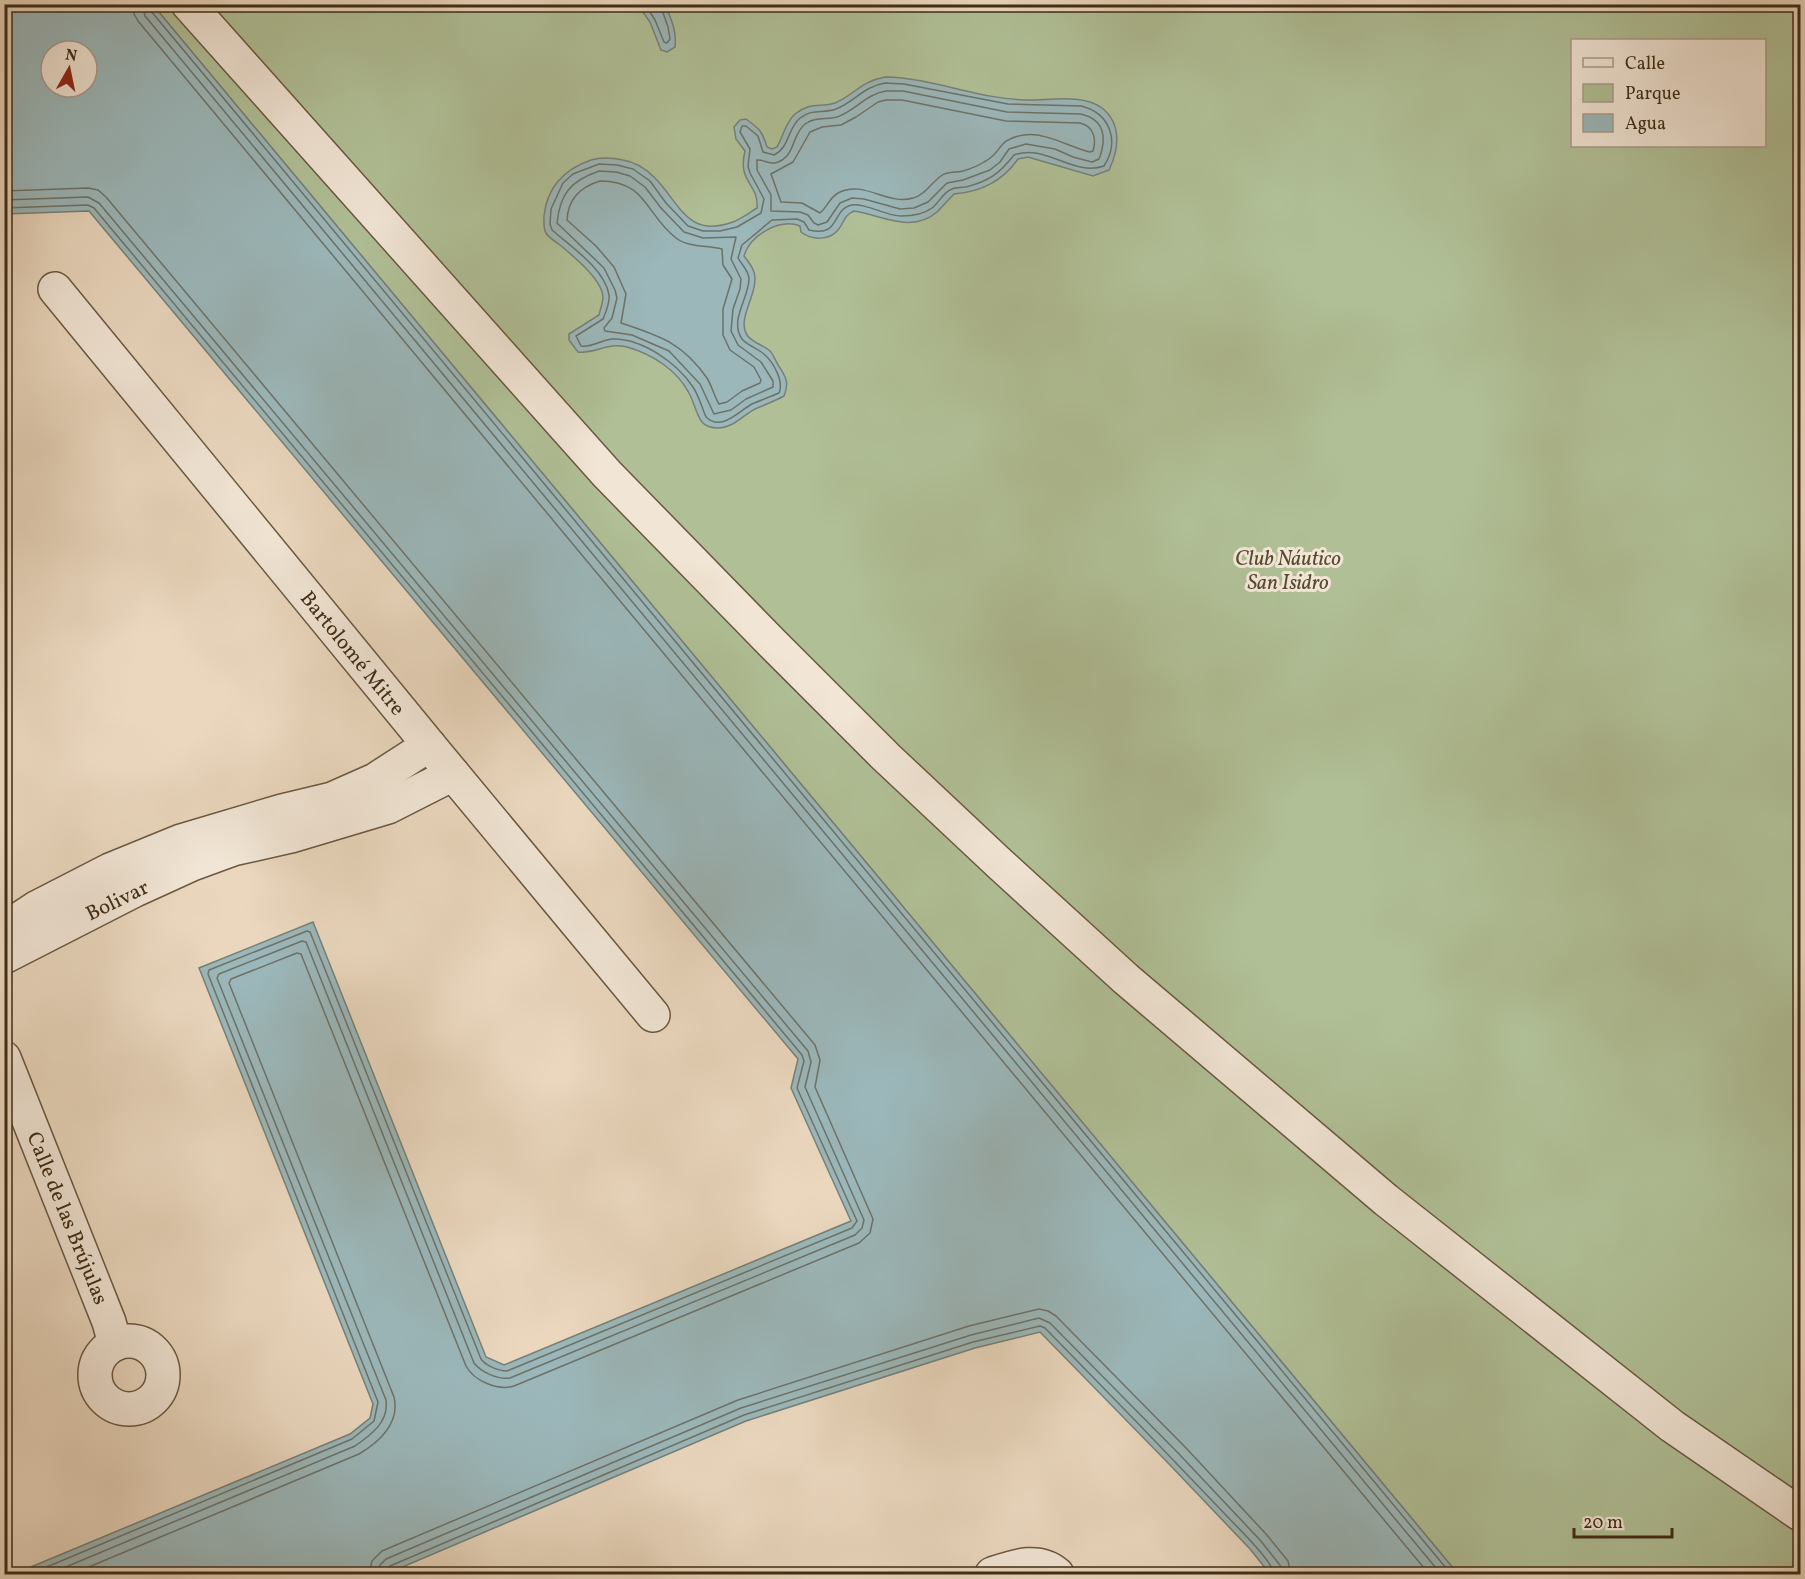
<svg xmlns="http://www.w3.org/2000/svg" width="1805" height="1579" viewBox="0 0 1805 1579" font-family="Vollkorn,serif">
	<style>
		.green { fill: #b0bf96; stroke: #787656; stroke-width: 1.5; fill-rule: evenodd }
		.water { fill: #9bb7ba; stroke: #768078; stroke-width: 1.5; fill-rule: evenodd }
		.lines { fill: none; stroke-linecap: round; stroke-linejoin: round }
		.shore { stroke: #6d7268; stroke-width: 1.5 }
		.minor-casing { stroke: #6a5840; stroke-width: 36 }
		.minor { stroke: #f1e5d5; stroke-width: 33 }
		.labels { text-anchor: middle; stroke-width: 6; stroke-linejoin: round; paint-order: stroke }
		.park-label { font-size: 21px; font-style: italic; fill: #564a30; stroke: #f1e5d5 }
		.street-label { font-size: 21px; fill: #3f2d16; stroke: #f1e5d5 }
	</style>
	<rect width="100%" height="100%" fill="#ead7be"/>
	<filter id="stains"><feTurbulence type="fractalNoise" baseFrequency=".00333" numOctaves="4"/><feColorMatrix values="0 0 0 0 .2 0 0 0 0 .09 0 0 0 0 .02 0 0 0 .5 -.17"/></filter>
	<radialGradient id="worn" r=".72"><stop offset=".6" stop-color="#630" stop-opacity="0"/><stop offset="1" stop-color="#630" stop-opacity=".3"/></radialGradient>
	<path class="green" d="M153,5H1800V1574H1458ZM1572,40H1764V146H1572Z"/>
	<g class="water">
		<path d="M4,5H153L1458,1574H1270L1250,1549L1170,1465L1040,1332L975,1348L746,1421L386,1574H14L350,1434L370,1418L373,1404L199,968L313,922L486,1357L504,1365L851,1221L791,1088L798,1059L89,211L5,214ZM51,51H87V87H51Z"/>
		<path d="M638,5H665C671,18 677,32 675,47L667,52L661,50L650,22Z"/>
		<path d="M885,77C934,78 980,100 1030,100C1051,100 1084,94 1102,108C1122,124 1119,149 1109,170L1093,176L1028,157L1018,159C1003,181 980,192 954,194C948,200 943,206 937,212C912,234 881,215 854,211C844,215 844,223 838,230C829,241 811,240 801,232L800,226C780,218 750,235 744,256C748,261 752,266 754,272C760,292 736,318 747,335C752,343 764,345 770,351C773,354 775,359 777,363C785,376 790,381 784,396C775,401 764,405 755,409C742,416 734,427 719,428C712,428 706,427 702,422C696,414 694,402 689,393C677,370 652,354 627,347C607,342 596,354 578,352L569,340V334L599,315C600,310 603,302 603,297C602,279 573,256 560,245C556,242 549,238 546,233C543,228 544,221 544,216C547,187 565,169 591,160C601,157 613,158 623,160C635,162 645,168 654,177C679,201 686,239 733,222C741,219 749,213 757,208C759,183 737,183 745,151L736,139L734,127L740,120L746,119C760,129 762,131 767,147L772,149L777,147C784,135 785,123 795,114C811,101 821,108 835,103C856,94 859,82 885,77Z"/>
	</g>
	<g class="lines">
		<g class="shore">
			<path d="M133,4L134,14L138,21L1429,1574"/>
			<path d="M142,4L145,16L1441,1574"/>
			<path d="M149,4L151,11L1451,1574"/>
			<path d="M645,4L655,20L664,42L667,43L670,39L668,27L660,4"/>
			<path d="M885,83L904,84L1008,104L1081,106C1110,113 1120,141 1104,166C1073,177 1045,143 1014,155C999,174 989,181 966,187C961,188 956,187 952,189C943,192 939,203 932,208C924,214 911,216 901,216C886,216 866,203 852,205C831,209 841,238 809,230L804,222L797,219L772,220L742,245L738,258C742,265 749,271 749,279C749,298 729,320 742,339C748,346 759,349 765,355C774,363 784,382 779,393C770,397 761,400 752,404C739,411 721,432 706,417C702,408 699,396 693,387C677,363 642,338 612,339C601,340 591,348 581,346L576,336L603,319C606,312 610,302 609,295C605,269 570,246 552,230L550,224L551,209L563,183L573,174L599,164L617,165L633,169L650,181L666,203L688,226L703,231H720L737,227L761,213L764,199L750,173L748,166L750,149L740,132L742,126H746L758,136L763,152L774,155C790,147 787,129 800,118C813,108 823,114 836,109C855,102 862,87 885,83Z"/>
			<path d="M886,91H903L1007,112L1080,114C1105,119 1107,138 1099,159L1092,162L1073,157L1055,149L1026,144L1009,149L1000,162L990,170L963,180L947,183L928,202L914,208L900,209L864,199L852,198L840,203L827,222L818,225L814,223L808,215L800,212L771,211V195L757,170V160C763,159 768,164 775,163C796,158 791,135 805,124C816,116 826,120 837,117C855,111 866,94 886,91Z"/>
			<path d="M886,100H902L1006,121L1080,123C1093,126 1097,138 1093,151L1090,152C1069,147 1046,132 1024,135C996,139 1003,153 984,162C978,166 970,169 963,171C955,173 948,171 941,176C931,183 925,195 913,198C887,206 864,179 838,193C829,198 827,208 820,213L802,203L781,202L771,174L793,162L810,132L822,127L841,125L856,117L878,102Z"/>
			<path d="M599,171L616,172L630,176L645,187L661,208L684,232L703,238L736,237L731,259L741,279L740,289L733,309L731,331L738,345L761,362L773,381V387L746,399L731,410L714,414L700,384L669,351L632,335L605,331L604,328L612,318L617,298L615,290L604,268L557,223C560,193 571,181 599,171Z"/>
			<path d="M600,181C647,181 645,214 676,238C689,248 707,245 722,249L723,265L732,279L723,309V335L730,350L754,367L761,380L760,383L742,391L727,402L719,404C714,396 712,386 707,378C682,342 659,336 621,323L626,294L614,267L596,246L567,220C568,199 580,187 600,181Z"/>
			<path d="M4,191L88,188L98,190L106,197L815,1045L820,1060L815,1087L873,1219L870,1233L859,1243L514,1386C498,1391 474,1381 466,1366L301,954L297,953L231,979L229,983L394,1397C400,1423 379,1442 359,1454L72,1574"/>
			<path d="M4,200L88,197L99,203L808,1051L811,1062L805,1087L864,1220L862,1228L855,1235L510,1378C498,1380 481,1372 474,1363L306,942L302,941L219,974L217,978L386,1400C389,1422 371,1435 355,1446L49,1574"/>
			<path d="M4,208L88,205L94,208L802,1055L804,1061L797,1088L857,1221L852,1228L507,1371C499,1371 486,1366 481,1359L310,932L307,931L209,970L208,974L378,1402L374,1421L352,1439L30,1574"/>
			<path d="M369,1574L372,1561L382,1551L738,1400L969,1326L1039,1309L1048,1311L1056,1316L1187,1449L1266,1534L1288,1561L1291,1574"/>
			<path d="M378,1574L380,1565L386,1559L741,1408L971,1335L1039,1318L1050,1323L1180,1455L1260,1540L1280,1565L1282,1574"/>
			<path d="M386,1574V1569L390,1566L744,1415L973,1342L1040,1326L1045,1328C1105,1389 1164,1450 1223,1512C1234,1524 1273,1561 1274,1574"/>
		</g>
		<g class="minor-casing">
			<g id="minor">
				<path d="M188,4L607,474L772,643L886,757L1000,864L1126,979L1386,1200L1672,1426L1800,1514"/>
				<path d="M55,289L429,745L653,1015"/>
				<path d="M4,929L36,908L110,870L181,841L282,811L332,799L375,780L429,745"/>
				<path d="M4,957L135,890L192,864L233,849L291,836L388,807L453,774"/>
				<path d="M4,1058L109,1322L115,1344"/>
				<circle cx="129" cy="1375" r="34"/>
				<path d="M992,1574C1013,1567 1038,1557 1057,1574"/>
			</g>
		</g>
		<use href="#minor" class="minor"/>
	</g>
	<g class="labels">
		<g class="park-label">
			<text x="1288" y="565">Club Náutico<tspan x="1288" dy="24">San Isidro</tspan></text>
		</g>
		<g class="street-label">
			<text transform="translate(353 653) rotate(51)" y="7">Bartolomé Mitre</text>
			<text transform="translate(117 900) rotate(-26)" y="7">Bolivar</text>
			<text transform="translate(68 1218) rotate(68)" y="7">Calle de las Brújulas</text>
		</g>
	</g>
	<rect width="1805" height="1579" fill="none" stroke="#ead7be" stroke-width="24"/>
	<rect x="6" y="6" width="1793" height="1567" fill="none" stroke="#3f2d16" stroke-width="3"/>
	<rect x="12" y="12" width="1781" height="1555" fill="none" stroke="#3f2d16" stroke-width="1.5"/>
	<rect x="1571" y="39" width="195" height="108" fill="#f1e5d5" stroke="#aa9b89" stroke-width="1.5"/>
	<rect x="1583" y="58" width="30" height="9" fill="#f1e5d5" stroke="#aa9b89" stroke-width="1.5"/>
	<text x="1625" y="69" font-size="18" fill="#3f2d16">Calle</text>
	<rect x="1583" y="84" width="30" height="18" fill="#b0bf96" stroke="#aa9b89" stroke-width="1.5"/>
	<text x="1625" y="99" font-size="18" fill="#3f2d16">Parque</text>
	<rect x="1583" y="114" width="30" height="18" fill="#9bb7ba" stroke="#aa9b89" stroke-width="1.5"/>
	<text x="1625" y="129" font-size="18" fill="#3f2d16">Agua</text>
	<g transform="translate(69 69) rotate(9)"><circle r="28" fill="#f1e5d5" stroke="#aa9b89" stroke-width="1.5"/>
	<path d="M0-4.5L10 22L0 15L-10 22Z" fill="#8f2418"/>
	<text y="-9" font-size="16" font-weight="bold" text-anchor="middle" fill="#3f2d16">N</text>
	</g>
	<path d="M1574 1528v9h98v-9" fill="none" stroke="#3f2d16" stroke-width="3"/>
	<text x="1583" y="1528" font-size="18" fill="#3f2d16" stroke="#f1e5d5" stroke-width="4.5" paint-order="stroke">20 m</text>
	<rect width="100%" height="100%" filter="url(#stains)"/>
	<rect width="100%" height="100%" fill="url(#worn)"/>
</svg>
